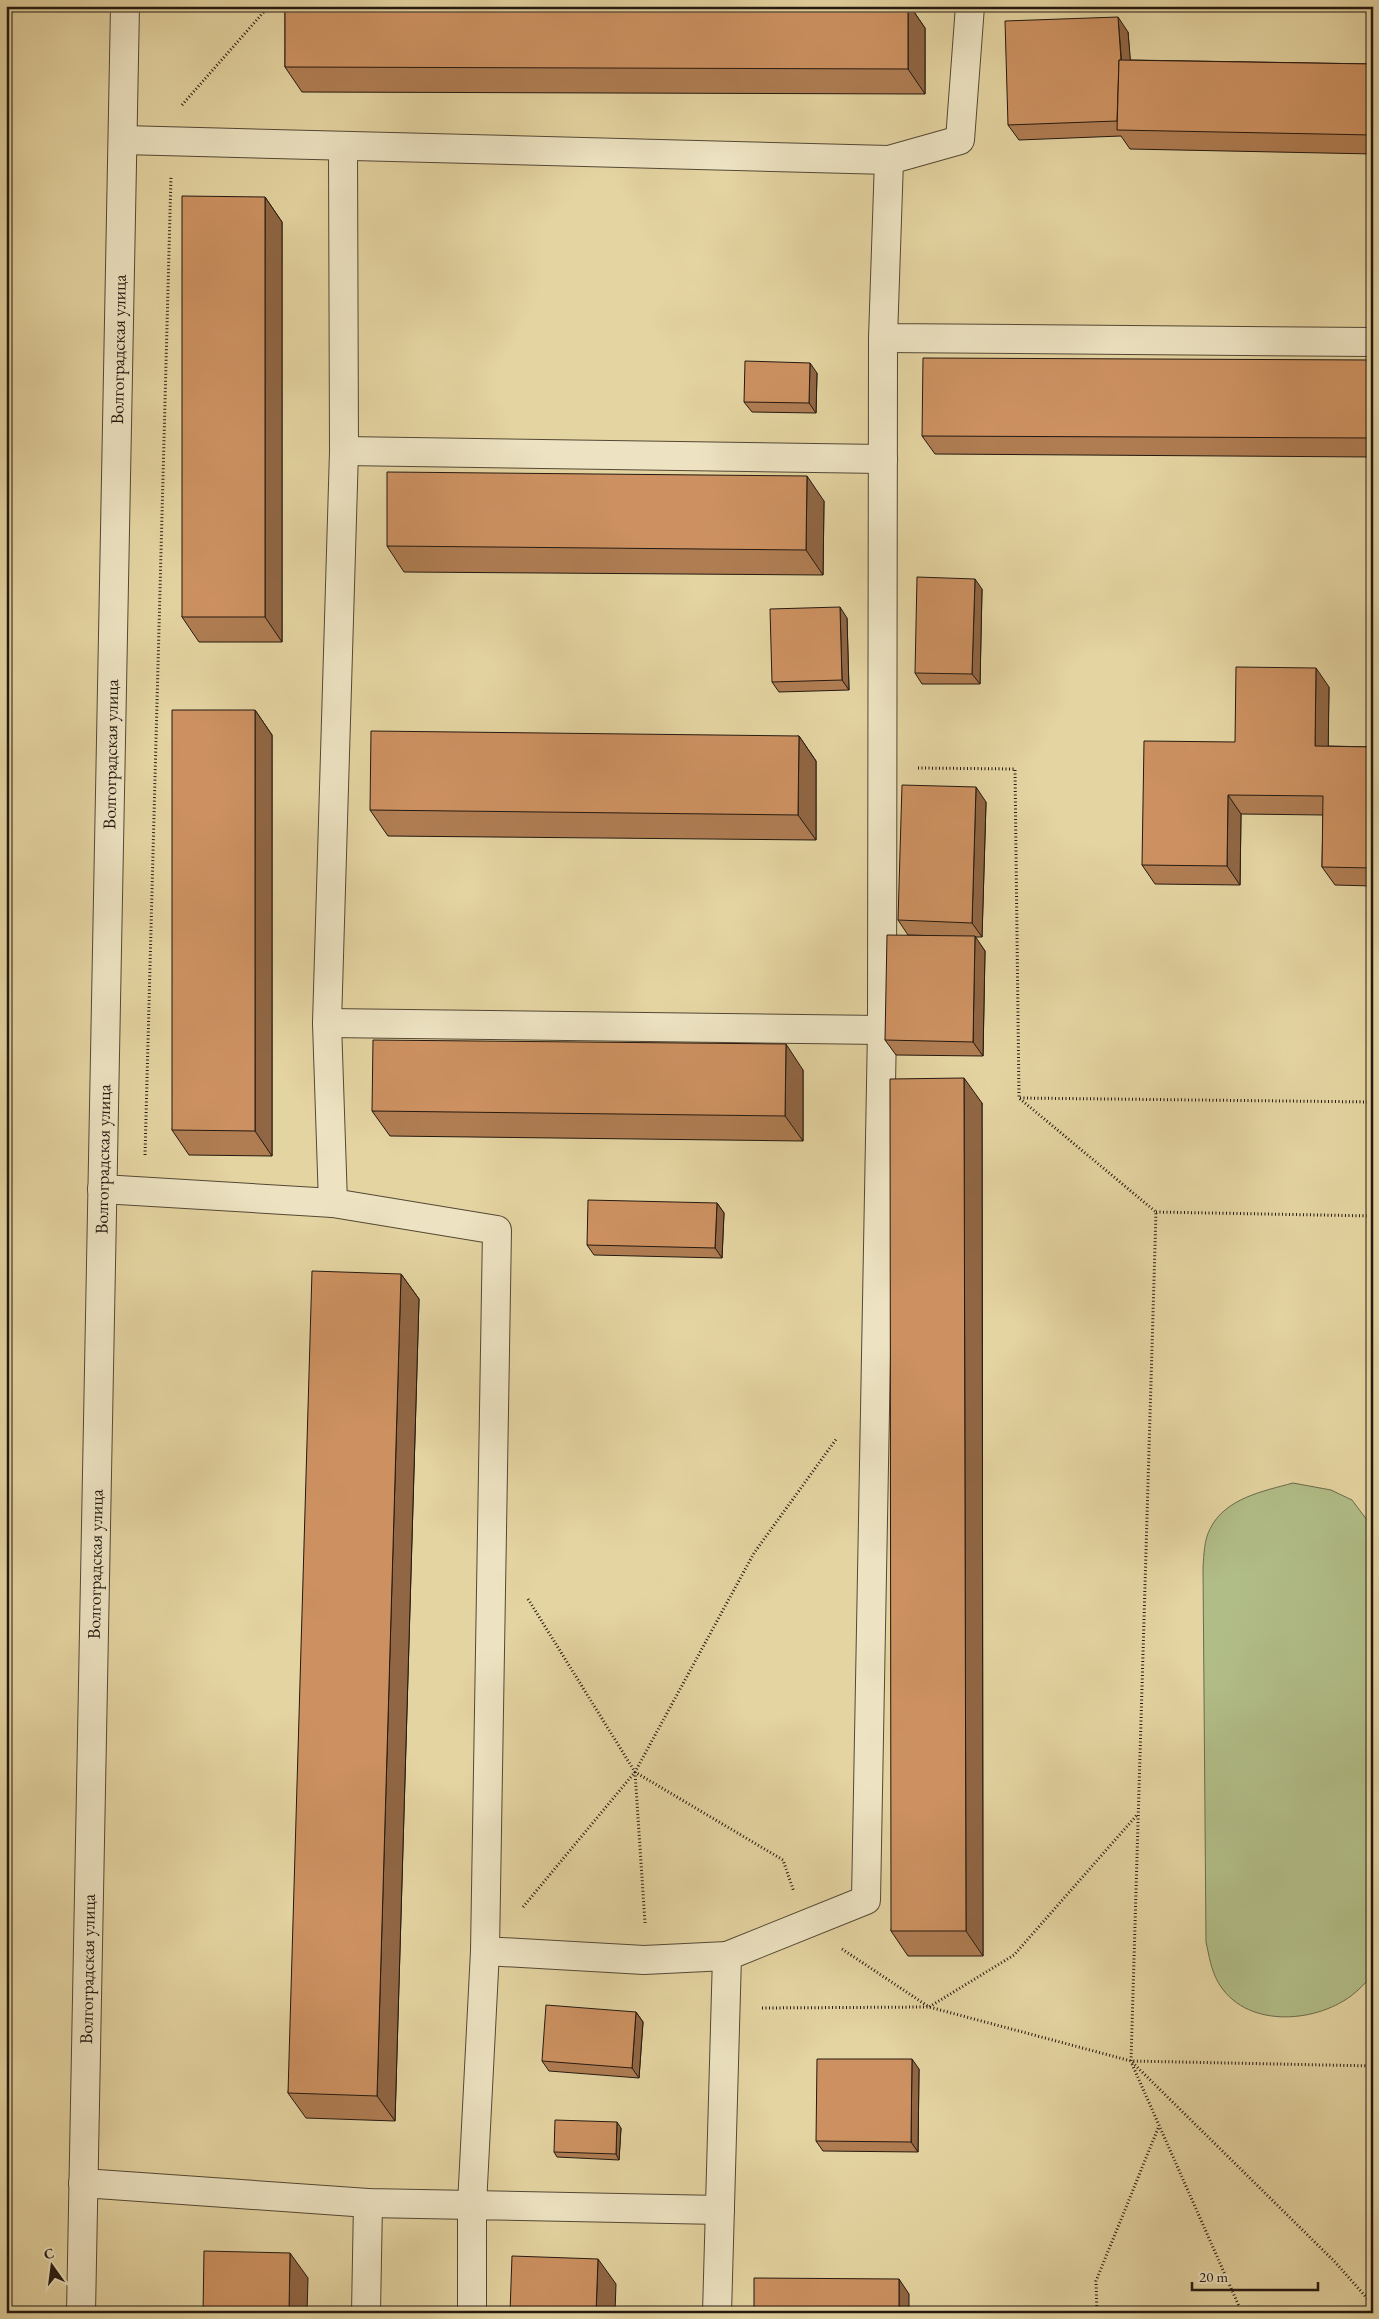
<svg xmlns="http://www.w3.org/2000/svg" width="1379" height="2319" viewBox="0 0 1379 2319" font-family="'EB Garamond',serif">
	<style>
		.green { fill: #b1bd87; stroke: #6a6b4c }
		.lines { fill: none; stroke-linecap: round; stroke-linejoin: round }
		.minor-casing { stroke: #544834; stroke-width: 30 }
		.path { stroke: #241910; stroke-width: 3; stroke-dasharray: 1 2.5; stroke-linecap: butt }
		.minor { stroke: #ede3c2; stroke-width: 28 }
		.wall { fill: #b07d53; stroke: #241910 }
		.shaded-wall { fill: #906644; stroke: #241910 }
		.building { fill: #cd9161; stroke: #241910 }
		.labels { text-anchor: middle; stroke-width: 4; stroke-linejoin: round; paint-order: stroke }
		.street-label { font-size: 18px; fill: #241910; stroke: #ede3c2 }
	</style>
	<rect width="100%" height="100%" fill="#e4d4a1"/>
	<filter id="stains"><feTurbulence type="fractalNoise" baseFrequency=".004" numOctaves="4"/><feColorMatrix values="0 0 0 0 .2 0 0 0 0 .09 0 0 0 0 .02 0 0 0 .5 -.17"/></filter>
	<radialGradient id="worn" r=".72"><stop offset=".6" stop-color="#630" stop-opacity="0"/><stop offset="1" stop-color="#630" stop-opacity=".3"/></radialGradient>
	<path class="green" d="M1293,1483L1331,1490L1352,1500L1373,1528V1975C1366,1982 1359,1990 1351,1996C1313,2024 1244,2028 1218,1982C1211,1970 1209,1955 1206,1942L1203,1567C1204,1555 1204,1540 1210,1529C1225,1498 1264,1491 1293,1483Z"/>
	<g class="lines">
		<g class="minor-casing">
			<g id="minor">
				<path d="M970,6L960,140L889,160L883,338L1373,342"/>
				<path d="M123,140L889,160"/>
				<path d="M344,451L883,459"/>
				<path d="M327,1023L882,1030"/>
				<path d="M102,1189L333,1203L497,1230L485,1951L644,1960L727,1956"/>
				<path d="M333,1203L327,1023L344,451L343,147"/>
				<path d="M83,2183L368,2203L472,2205L485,1951"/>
				<path id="s1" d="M81,2313L125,6"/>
				<path d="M366,2313L368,2203"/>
				<path d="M472,2313V2205L720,2210"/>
				<path d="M717,2313L727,1956L866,1900L882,1030L883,338"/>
			</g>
		</g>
		<g class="path">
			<path d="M182,105L269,6"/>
			<path d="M918,768L1015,769L1019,1098L1156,1212L1131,2061L1373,2066"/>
			<path d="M1020,1098L1373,1102"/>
			<path d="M145,1155L171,176"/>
			<path d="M1156,1212L1373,1216"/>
			<path d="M528,1599L635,1772L783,1860L794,1892"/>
			<path d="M635,1772L645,1923"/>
			<path d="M523,1907L635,1772L754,1553L837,1438"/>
			<path d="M842,1949L929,2007L1014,1955L1137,1815"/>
			<path d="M762,2008L929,2007L1131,2061L1335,2262L1373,2305"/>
			<path d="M1132,2064L1242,2313"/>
			<path d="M1097,2313L1096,2281L1159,2126"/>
		</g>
		<use href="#minor" class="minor"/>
	</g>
	<g class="wall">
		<path d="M285,6H910L925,28V94L302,92L285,67Z"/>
		<path d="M1128,32L1130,60L1373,64V154L1130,149L1121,136L1019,140L1008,125Z"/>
		<path d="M265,197L282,222V642H199L182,617Z"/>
		<path d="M1373,360V457L935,454L922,436Z"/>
		<path d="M817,373L816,413L752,412L744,402Z"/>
		<path d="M824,501L823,575L404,572L387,546Z"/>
		<path d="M982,589L980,684H922L915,673Z"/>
		<path d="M847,618L849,690L779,692L772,682Z"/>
		<path d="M1329,687L1328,746L1373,747V886L1335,885L1322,867L1323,815L1241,814L1240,885L1155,884L1142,865L1235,742Z"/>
		<path d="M255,710L272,735V1156L189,1155L172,1130Z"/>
		<path d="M799,736L816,761V840L388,836L370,810Z"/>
		<path d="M986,802L982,937H975L985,951L983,1056L896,1055L885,1040L939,936L908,935L898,920Z"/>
		<path d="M803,1070V1141L390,1136L372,1111Z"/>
		<path d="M982,1103L983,1956H908L891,1931Z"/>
		<path d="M717,1203L724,1213L722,1258L594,1255L587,1245Z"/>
		<path d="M401,1274L419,1299L395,2121L306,2118L288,2093Z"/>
		<path d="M636,2012L643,2022L639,2078L549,2071L542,2061Z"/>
		<path d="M919,2069L918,2152L823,2151L816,2141Z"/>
		<path d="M621,2128L619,2160L557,2157L554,2152Z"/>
	</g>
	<g class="shaded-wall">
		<path d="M908,6H910L925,28V94L908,69Z"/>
		<path d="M1118,17L1128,32L1132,79L1127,130Z"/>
		<path d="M265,197L282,222V642L265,617Z"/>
		<path d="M810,363L817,373L816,413L809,403Z"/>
		<path d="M807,476L824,501L823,575L806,550Z"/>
		<path d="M975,579L982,589L980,684L972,674Z"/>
		<path d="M840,607L847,618L849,690L842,680Z"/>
		<path d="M1316,668L1329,687L1328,765L1315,746Z"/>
		<path d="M255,710L272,735V1156L255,1131Z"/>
		<path d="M799,736L816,761V840L798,815Z"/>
		<path d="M976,787L986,802L982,937L972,923Z"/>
		<path d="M1228,795L1241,814L1240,885L1227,866Z"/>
		<path d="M975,936L985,951L983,1056L973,1042Z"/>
		<path d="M786,1044L803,1070V1141L785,1116Z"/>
		<path d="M964,1078L982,1103L983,1956L966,1931Z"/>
		<path d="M717,1203L724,1213L722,1258L715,1248Z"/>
		<path d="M401,1274L419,1299L395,2121L377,2096Z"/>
		<path d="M636,2012L643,2022L639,2078L632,2068Z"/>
		<path d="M912,2059L919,2069L918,2152L911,2142Z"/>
		<path d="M617,2122L621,2128L619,2160L616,2154Z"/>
		<path d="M290,2253L308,2278L307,2313H289Z"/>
		<path d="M598,2259L616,2284L615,2313H596Z"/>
		<path d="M899,2279L909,2294V2313H899Z"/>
	</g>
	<g class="building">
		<path d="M285,6H908V69L285,67Z"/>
		<path d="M1118,17L1121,60H1119L1117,121L1008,125L1005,21Z"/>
		<path d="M1119,60L1373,64V135L1117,130Z"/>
		<path d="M182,196L265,197V617H182Z"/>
		<path d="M923,358L1373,360V438L922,436Z"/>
		<path d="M745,361L810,363L809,403L744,402Z"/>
		<path d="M387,472L807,476L806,550L387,546Z"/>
		<path d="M917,577L975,579L972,674L915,673Z"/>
		<path d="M840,607L842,680L772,682L770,609Z"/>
		<path d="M1236,667L1316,668L1315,746L1373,747V868L1322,867L1323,796L1228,795L1227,866L1142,865L1144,741L1235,742Z"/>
		<path d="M172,710H255V1131L172,1130Z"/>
		<path d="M371,731L799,736L798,815L370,810Z"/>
		<path d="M902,785L976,787L972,923L898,920Z"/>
		<path d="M887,935L975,936L973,1042L885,1040Z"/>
		<path d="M373,1040L786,1044L785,1116L372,1111Z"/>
		<path d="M964,1078L966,1931H891L890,1079Z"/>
		<path d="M588,1200L717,1203L715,1248L587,1245Z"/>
		<path d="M312,1271L401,1274L377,2096L288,2093Z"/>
		<path d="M546,2005L636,2012L632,2068L542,2061Z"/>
		<path d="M817,2059H912L911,2142L816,2141Z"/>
		<path d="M555,2120L617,2122L616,2154L554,2152Z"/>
		<path d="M204,2251L290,2253L289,2313H203Z"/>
		<path d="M512,2256L598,2259L596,2313H510Z"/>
		<path d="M754,2278L899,2279V2313H754Z"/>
	</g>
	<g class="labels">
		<g class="street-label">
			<text dy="6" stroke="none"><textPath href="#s1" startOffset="1964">Волгоградская улица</textPath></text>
			<text dy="6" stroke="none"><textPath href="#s1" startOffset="1559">Волгоградская улица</textPath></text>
			<text dy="6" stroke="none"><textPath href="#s1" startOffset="1154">Волгоградская улица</textPath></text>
			<text dy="6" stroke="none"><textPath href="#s1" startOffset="749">Волгоградская улица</textPath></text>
			<text dy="6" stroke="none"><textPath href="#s1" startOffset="344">Волгоградская улица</textPath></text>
		</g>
	</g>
	<rect width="1379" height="2319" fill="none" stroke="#e4d4a1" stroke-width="25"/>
	<rect x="8" y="8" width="1364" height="2304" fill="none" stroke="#241910" stroke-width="2.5"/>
	<rect x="12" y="12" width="1354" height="2294" fill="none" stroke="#241910"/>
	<g transform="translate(52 2266) rotate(346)" stroke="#ede3c2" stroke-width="4" paint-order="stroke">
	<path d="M0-4L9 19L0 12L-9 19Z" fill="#241910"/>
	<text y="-8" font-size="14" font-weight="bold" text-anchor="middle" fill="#241910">С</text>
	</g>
	<path d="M1192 2282v8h126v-8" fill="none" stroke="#241910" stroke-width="2.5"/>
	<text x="1199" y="2282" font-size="15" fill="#241910" stroke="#ede3c2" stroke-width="4" paint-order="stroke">20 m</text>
	<rect width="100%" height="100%" filter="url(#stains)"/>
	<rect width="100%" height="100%" fill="url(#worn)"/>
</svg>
